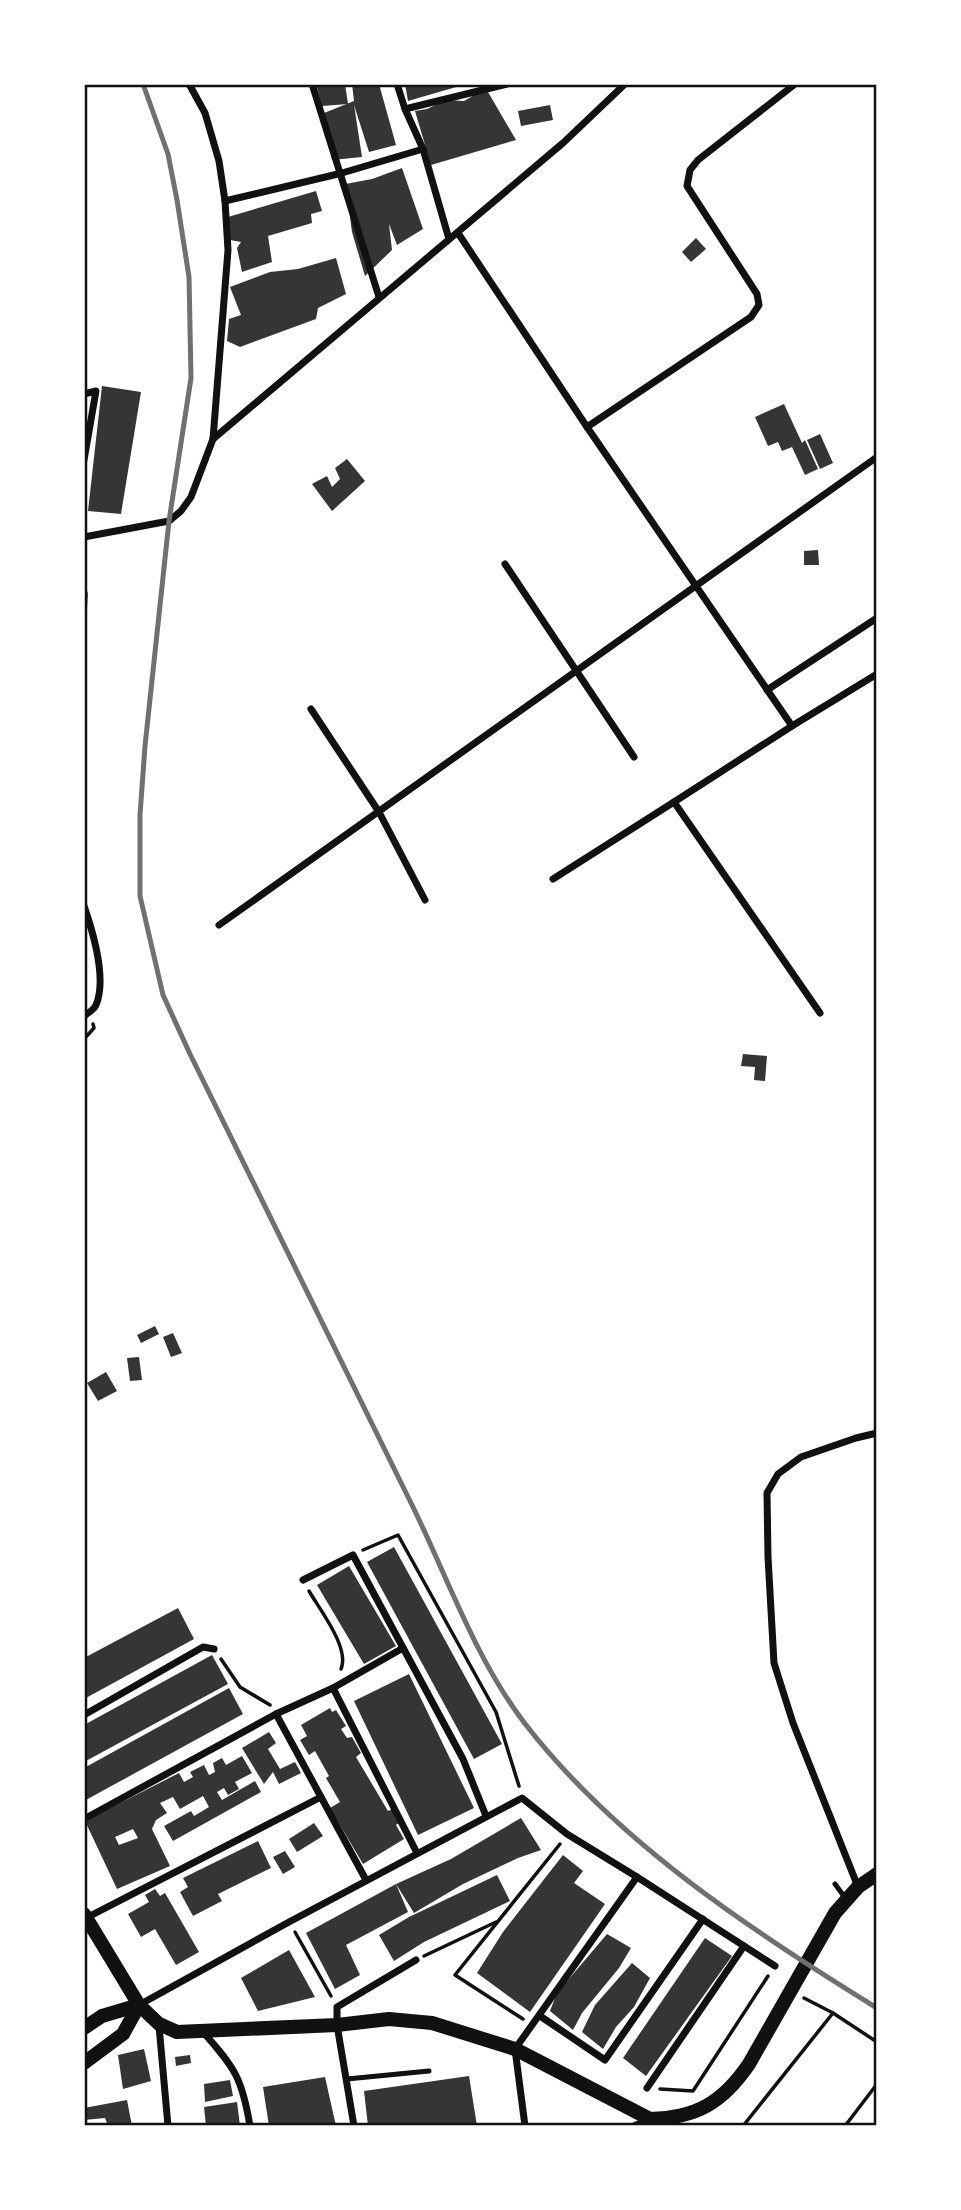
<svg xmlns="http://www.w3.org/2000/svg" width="961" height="2210" viewBox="0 0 961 2210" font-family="'Work Sans',sans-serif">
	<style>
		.building { fill: #353535; fill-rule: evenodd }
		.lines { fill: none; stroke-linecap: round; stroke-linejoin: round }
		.path { stroke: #111; stroke-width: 3.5 }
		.service { stroke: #111; stroke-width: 5 }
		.minor { stroke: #111; stroke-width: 7 }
		.secondary { stroke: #111; stroke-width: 14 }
		.rail { stroke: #707070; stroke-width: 5 }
		.neatline { fill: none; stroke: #111; stroke-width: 2.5 }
	</style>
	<rect width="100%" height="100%" fill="#fff"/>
	<g class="building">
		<path d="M316,84H345L348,104L322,106Z"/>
		<path d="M352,84H379L396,145L369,152L354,105L362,157L332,160L324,113L354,101Z"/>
		<path d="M405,84H463V85L408,101Z"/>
		<path d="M488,92L516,140L431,165L415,111L427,109L446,100L464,101L476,94Z"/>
		<path d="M550,105L553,120L521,126L518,111Z"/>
		<path d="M402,168L423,229L397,245L389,224L392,250L365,276L352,232L350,217L352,202L340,185L372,179Z"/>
		<path d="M316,191L322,211L311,214L312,223L268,236L272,262L242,272L237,248L241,242L230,240L228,217Z"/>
		<path d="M696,238L706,249L691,262L682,252Z"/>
		<path d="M336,258L346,294L318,308L316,319L240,347L227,341L229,319L241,315L230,287L270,272L298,269Z"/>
		<path d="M102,386L141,392L121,514L88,511Z"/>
		<path d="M784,404L802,443L805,440L818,469L805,475L792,447L782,451L778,442L768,446L755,417Z"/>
		<path d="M820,434L833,463L820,469L807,440Z"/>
		<path d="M347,459L365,481L332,511L312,484L327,476L332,487L340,479L335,468Z"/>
		<path d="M818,550L819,565H804V551Z"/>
		<path d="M743,1054L767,1056L765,1081L754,1080L755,1067L741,1066Z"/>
		<path d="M155,1326L159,1334L141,1343L137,1335Z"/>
		<path d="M173,1333L182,1353L171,1357L163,1337Z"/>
		<path d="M139,1357L142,1380L130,1381L127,1358Z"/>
		<path d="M106,1372L117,1391L98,1401L87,1383Z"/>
		<path d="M394,1547L502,1744L474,1759L367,1562Z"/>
		<path d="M349,1566L396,1646L364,1664L317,1585Z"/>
		<path d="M178,1608L194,1639L84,1699V1658Z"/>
		<path d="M212,1655L228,1684L84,1762V1725Z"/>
		<path d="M409,1674L474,1808L418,1835L354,1701Z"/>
		<path d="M229,1688L243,1714L84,1801V1768Z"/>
		<path d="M330,1708L332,1712L336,1710L346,1726L341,1729L347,1738L352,1737L361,1753L356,1757L388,1811L393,1809L400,1822L396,1825L404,1839L363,1864L330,1808L340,1802L326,1778L329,1776L315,1751L309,1755L300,1740L307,1736L301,1725Z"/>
		<path d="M269,1732L276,1743L268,1749L280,1769L295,1762L301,1773L279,1784L273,1772L264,1784L242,1748Z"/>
		<path d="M242,1756L252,1773L235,1782L239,1789L228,1795L224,1788L217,1792L222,1800L255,1781L261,1792L173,1841L164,1826L191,1811L194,1816L209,1807L203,1796L180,1809L173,1797L160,1803L167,1813L156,1820L152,1829L170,1866L117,1889L85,1821L179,1773L184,1782L193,1777L190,1772L204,1765L209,1775L215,1772L213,1763L222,1758L226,1765ZM133,1829L138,1838L119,1845L115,1837Z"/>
		<path d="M521,1818L541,1850L518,1858L463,1884L414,1913L396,1884L451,1859Z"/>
		<path d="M314,1823L323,1836L297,1852L289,1839Z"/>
		<path d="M258,1841L271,1868L218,1894L222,1901L193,1916L180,1892L188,1887L183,1878Z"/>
		<path d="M285,1851L295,1867L283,1874L273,1857Z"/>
		<path d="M563,1855L583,1871L574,1883L605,1904L530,2012L477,1973L503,1932Z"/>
		<path d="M497,1875L510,1901L424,1942L394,1961L379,1935L409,1917Z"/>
		<path d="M396,1884L408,1912L346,1945L360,1975L335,1989L306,1933Z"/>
		<path d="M155,1889L160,1896L165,1893L199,1952L176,1965L155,1929L141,1937L128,1914L149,1902L145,1895Z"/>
		<path d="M607,1934L631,1948L619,1968L582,2013L573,2030L550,2011L557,1993Z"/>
		<path d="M705,1938L732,1956L646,2076L623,2058Z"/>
		<path d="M289,1950L315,1997L258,2011L241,1978Z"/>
		<path d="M632,1963L650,1978L634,2007L616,2027L603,2049L582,2032L595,2005Z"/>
		<path d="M144,2049L151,2081L123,2089L118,2055Z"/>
		<path d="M190,2055L191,2063L176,2066L175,2057Z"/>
		<path d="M469,2076L477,2126H368L364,2091Z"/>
		<path d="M325,2077L336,2126H269L263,2087Z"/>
		<path d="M230,2080L233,2096L205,2102L204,2084Z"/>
		<path d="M127,2100L132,2126H108L105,2118L84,2120V2108Z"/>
		<path d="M237,2102L240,2126H206L204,2107Z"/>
	</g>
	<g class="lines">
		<g class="path">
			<path d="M84,585L86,594L84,634"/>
			<path d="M84,1039L94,1028L93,1024"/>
			<path d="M363,1550L398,1535L496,1712L519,1786"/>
			<path d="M309,1591C320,1610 350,1648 341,1669"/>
			<path d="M221,1659L240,1687L270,1705"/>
			<path d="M295,1932L331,1996"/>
			<path d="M424,1956L496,1922"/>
			<path d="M804,1998L833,2013L877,2042"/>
			<path d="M523,2019L455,1975L560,1844"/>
			<path d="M660,2089L693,2091L768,1976"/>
			<path d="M743,2126L833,2013"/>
			<path d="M845,2126L877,2084"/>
		</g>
		<g class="service">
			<path d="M835,1884L846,1899"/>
			<path d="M347,2079L429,2071"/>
		</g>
		<g class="minor">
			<path d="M312,84L379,297"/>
			<path d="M397,84L405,109L423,149L449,239"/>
			<path d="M405,109L507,84"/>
			<path d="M225,201L342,173L423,149"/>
			<path d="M458,233L587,427L751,317L759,305L757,294L687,186L690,170L698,160L795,84"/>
			<path d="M84,394L96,391L84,460"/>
			<path d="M587,427L792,726L674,802L820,1013"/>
			<path d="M213,439L563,143L625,84"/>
			<path d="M84,537L169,521L181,511L191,497L213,439L228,250L225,201L219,161L205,113L189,84"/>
			<path d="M505,564L634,757"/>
			<path d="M767,690L877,618"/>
			<path d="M311,709L379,812L425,900"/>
			<path d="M792,726L877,674"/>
			<path d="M553,879L674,802"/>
			<path d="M84,906C93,932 107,979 96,1005C94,1010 88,1013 84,1016"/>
			<path d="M219,925L877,457"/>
			<path d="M303,1580L353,1555L463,1759L486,1816"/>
			<path d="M333,1688L417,1853"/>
			<path d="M276,1714L366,1880"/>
			<path d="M84,1715L203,1647L214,1649"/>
			<path d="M84,1819L276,1714L333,1688L403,1648"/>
			<path d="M858,1887L793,1723L774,1663L768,1557L767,1493L778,1474L801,1457L856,1438L877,1433"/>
			<path d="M86,1918L321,1797"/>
			<path d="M139,2005L289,1922L522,1798L567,1834L637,1877L775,1966"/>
			<path d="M540,2016L605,2060L703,1919"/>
			<path d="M159,2026L168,2126"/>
			<path d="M203,2032C235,2068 242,2078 250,2126"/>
			<path d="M647,2088L744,1946"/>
			<path d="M354,2126L337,2025V2007L416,1960"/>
			<path d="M525,2126L515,2049L637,1877"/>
			<path d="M634,2126L650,2119L657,2126"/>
		</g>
		<g class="secondary">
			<path d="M84,1914L139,2005L159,2024L177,2032L337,2025L389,2019L432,2023L515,2049L650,2119C697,2118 723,2102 749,2064L835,1913L858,1887L877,1874"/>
			<path d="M84,2028L102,2016L139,2005"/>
			<path d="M84,2063L123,2034L139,2005"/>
		</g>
		<path class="rail" d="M143,84L168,154L177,200L189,277L191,378L169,521L145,746L140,815V896L163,995L190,1054C264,1204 338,1354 412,1505C448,1578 475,1659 526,1725C617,1842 752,1931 877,2008"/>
	</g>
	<rect width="961" height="2210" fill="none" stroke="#ffffff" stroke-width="172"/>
	<rect x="86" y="86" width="789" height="2038" class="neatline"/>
</svg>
